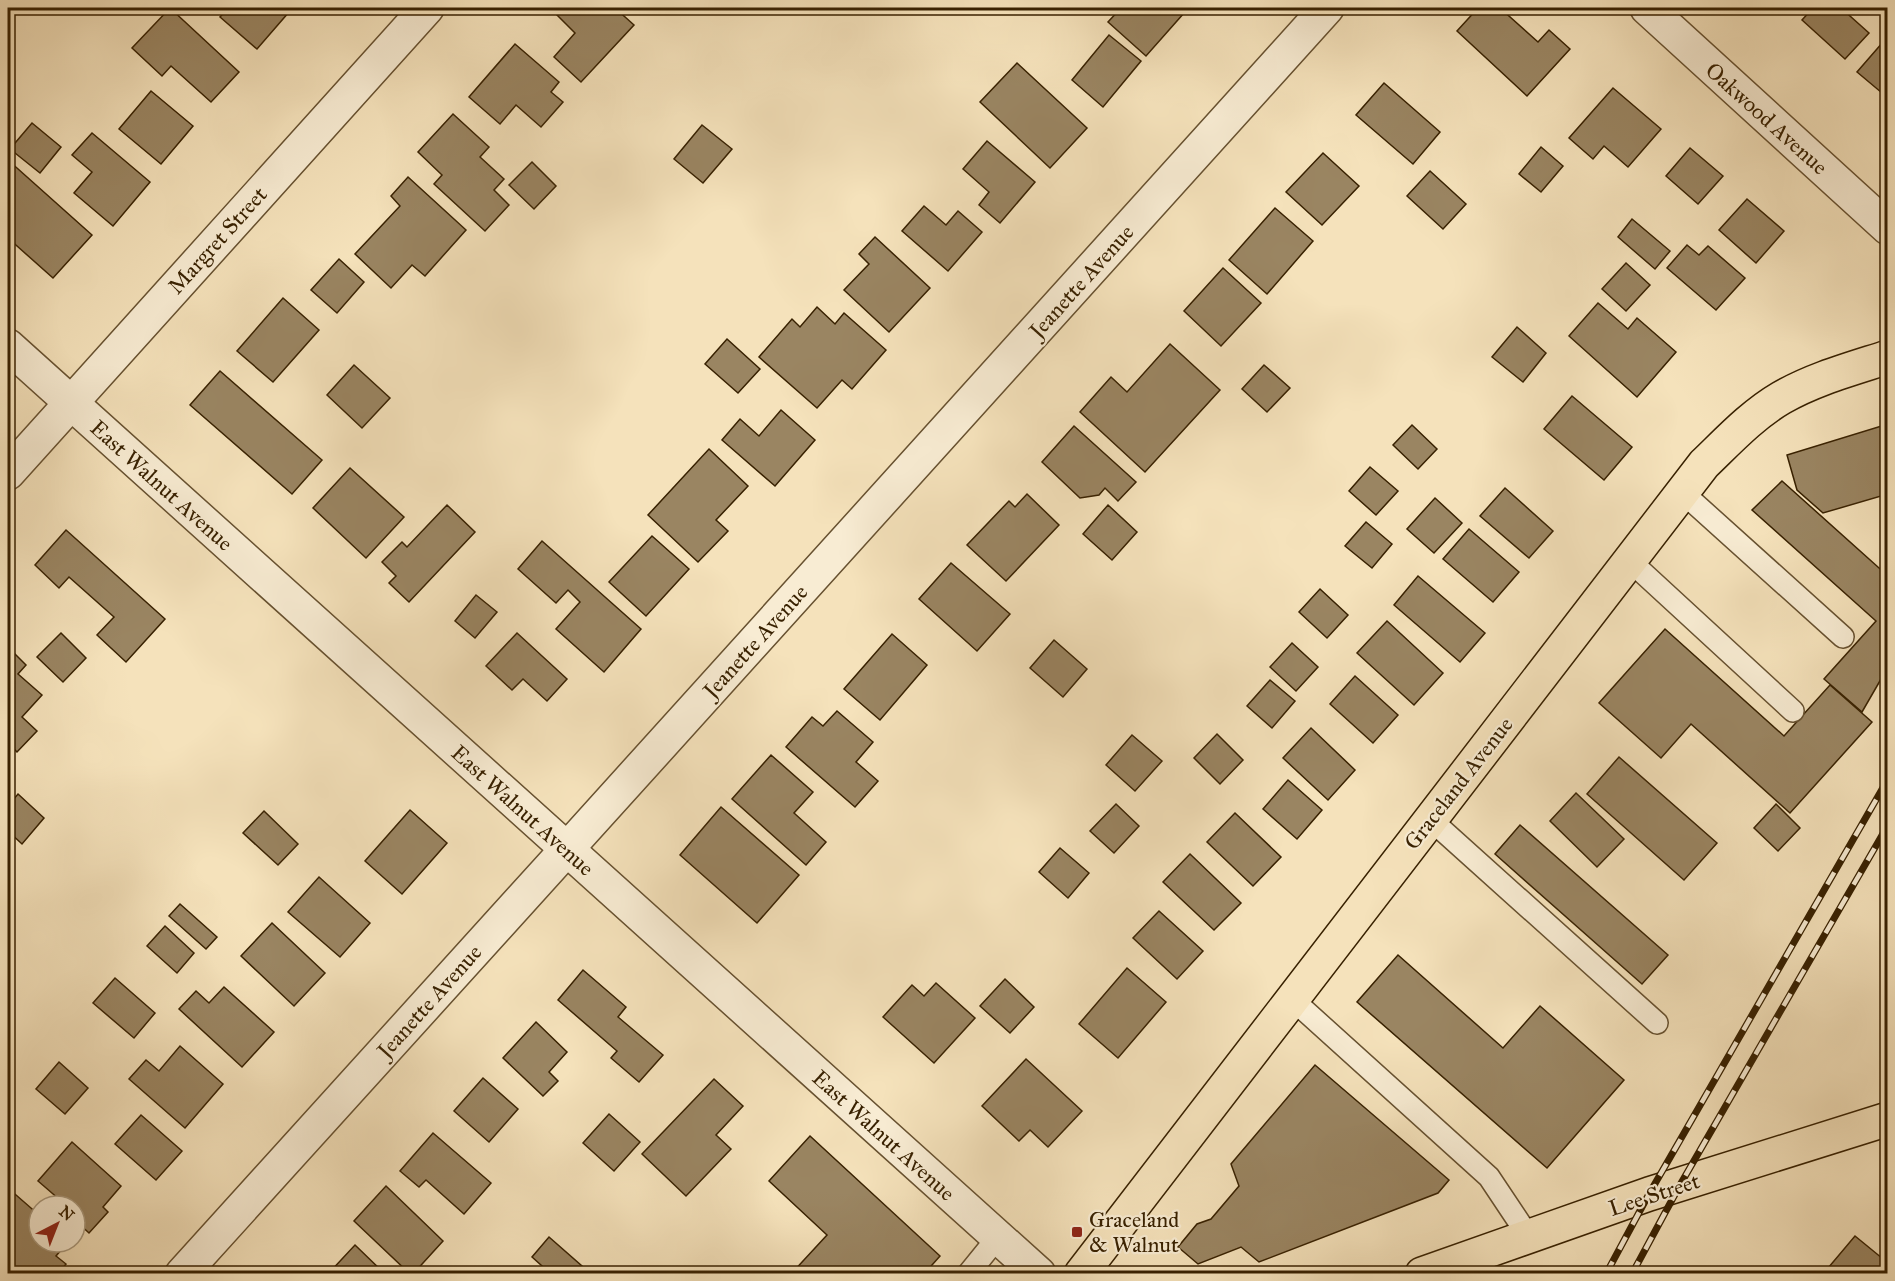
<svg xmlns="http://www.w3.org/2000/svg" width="1895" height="1281" viewBox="0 0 1895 1281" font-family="'IM FELL Great Primer',serif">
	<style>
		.building { fill: #9a8562; stroke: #382101; stroke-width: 1.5 }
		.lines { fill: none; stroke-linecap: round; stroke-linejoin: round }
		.lane-casing { stroke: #675130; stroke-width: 24 }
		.street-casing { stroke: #675130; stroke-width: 36 }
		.primary-casing { stroke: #382101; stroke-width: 36 }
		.lane { stroke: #f8ecd3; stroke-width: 21 }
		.street { stroke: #f8ecd3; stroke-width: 33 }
		.primary { stroke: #f5e2bb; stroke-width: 33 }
		.rail-casing { stroke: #382101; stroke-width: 7 }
		.rail { stroke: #f8ecd3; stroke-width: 4.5; stroke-dasharray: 14; stroke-linecap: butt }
		.poi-dot { fill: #8f2418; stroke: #f8ecd3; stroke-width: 2 }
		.labels { text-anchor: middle; stroke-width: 4.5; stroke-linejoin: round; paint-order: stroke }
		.street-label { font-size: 22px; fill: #382101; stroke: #f8ecd3 }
		.poi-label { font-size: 22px; fill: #382101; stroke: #f8ecd3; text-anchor: start }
	</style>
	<rect width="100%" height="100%" fill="#f5e2bb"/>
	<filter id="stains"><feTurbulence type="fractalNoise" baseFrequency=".00333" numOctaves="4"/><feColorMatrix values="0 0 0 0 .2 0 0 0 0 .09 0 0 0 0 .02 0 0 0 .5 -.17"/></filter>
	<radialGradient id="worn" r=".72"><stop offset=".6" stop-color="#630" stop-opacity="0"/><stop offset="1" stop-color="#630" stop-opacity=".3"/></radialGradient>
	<g class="building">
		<path d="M170,8L239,72L211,102L171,66L162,76L132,48Z"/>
		<path d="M228,8H284L289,12L257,49L220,17Z"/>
		<path d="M550,8H615L634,25L581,82L554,57L575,33Z"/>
		<path d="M1121,8H1178L1184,13L1146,56L1108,22Z"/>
		<path d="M1478,8H1500L1538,42L1549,30L1570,49L1527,96L1457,31Z"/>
		<path d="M1813,8H1841L1869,33L1845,59L1802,20Z"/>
		<path d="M1109,35L1141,61L1103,107L1072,80Z"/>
		<path d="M1883,42L1888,46V98L1857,72Z"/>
		<path d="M515,44L559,82L551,92L563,102L541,127L516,105L500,124L469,97Z"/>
		<path d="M1017,63L1087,128L1050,168L980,102Z"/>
		<path d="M1384,83L1440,132L1413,164L1356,115Z"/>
		<path d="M1613,88L1661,129L1628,167L1604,146L1593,159L1569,138Z"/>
		<path d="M151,91L193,126L161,164L119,129Z"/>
		<path d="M453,114L489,147L480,157L504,179L494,190L509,205L485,231L434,184L442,175L418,152Z"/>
		<path d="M32,123L61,147L40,173L10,149Z"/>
		<path d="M702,125L732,149L703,183L674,159Z"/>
		<path d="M92,133L150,182L113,226L74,193L92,172L72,155Z"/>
		<path d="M987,141L1035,182L1000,223L979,205L989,192L963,169Z"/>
		<path d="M1541,147L1563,166L1541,192L1519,174Z"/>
		<path d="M1690,148L1723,176L1698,204L1666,176Z"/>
		<path d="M1323,153L1359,186L1322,225L1286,192Z"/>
		<path d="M8,160L92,235L53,278L8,238V221L12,215L8,212Z"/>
		<path d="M532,162L556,186L534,209L509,185Z"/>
		<path d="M1430,171L1466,204L1443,229L1407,196Z"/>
		<path d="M408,177L466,230L425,276L412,265L391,288L355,254L400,206L391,196Z"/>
		<path d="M1747,199L1784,231L1756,263L1719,230Z"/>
		<path d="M924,206L946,225L958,211L982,232L948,271L902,231Z"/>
		<path d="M1275,208L1313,241L1267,294L1229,260Z"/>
		<path d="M1632,219L1670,251L1655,269L1618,237Z"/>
		<path d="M875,237L930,288L889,332L844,290L869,264L859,254Z"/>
		<path d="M1687,245L1699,255L1708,246L1745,278L1716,310L1667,268Z"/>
		<path d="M339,259L364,282L337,313L311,290Z"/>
		<path d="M1626,263L1650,285L1626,311L1602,289Z"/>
		<path d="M1223,268L1261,303L1221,346L1184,311Z"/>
		<path d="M283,298L319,330L273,382L237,351Z"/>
		<path d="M1598,303L1628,329L1637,318L1676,352L1637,397L1569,336Z"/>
		<path d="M817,307L835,324L844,313L886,350L852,389L842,380L817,408L759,357L792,319L800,327Z"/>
		<path d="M1517,327L1546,353L1523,382L1492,357Z"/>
		<path d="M727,339L760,369L738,393L705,364Z"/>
		<path d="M1170,344L1220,390L1145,472L1080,412L1111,377L1127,392Z"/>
		<path d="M354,365L390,398L362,428L327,395Z"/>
		<path d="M1264,365L1290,388L1267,412L1242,389Z"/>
		<path d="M220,371L322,460L292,494L190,405Z"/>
		<path d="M1572,396L1632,447L1604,480L1544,429Z"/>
		<path d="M781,410L815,440L775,486L722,440L740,419L759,436Z"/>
		<path d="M1888,424V494L1823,513L1797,490L1787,455Z"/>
		<path d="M1412,425L1437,449L1418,469L1393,445Z"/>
		<path d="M1074,426L1136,482L1118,501L1105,488L1099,495L1080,498L1042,462Z"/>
		<path d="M709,449L748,486L716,520L728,531L698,562L648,515Z"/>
		<path d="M1370,467L1398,491L1376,515L1349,491Z"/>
		<path d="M350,468L404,517L366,558L313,508Z"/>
		<path d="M1782,481L1888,576V667L1862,712L1824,679L1876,621L1752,510Z"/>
		<path d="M1505,488L1553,531L1529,558L1480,516Z"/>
		<path d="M1027,494L1059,525L1006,581L967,545L1009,501L1015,507Z"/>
		<path d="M1435,498L1462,523L1434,553L1407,529Z"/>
		<path d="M447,505L475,532L409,602L389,583L396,576L382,562L402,542L407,547Z"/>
		<path d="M1108,505L1137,532L1112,560L1083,534Z"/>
		<path d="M1366,522L1392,544L1372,568L1345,546Z"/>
		<path d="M1469,529L1519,572L1493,602L1443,559Z"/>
		<path d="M66,530L165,619L126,662L97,635L114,617L69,577L59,588L35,565Z"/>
		<path d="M652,536L689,569L646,616L609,582Z"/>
		<path d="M542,541L641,629L604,672L556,629L580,602L568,590L556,603L518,569Z"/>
		<path d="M951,563L1010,614L977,651L919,599Z"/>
		<path d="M1418,576L1485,633L1460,662L1394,605Z"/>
		<path d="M1320,589L1348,615L1327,638L1299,612Z"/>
		<path d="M476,595L497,612L475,638L455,621Z"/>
		<path d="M1387,621L1443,673L1414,705L1357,653Z"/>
		<path d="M1665,629L1784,736L1830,685L1872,722L1790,813L1691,724L1661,758L1599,703Z"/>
		<path d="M61,633L86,658L63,682L37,657Z"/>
		<path d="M517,633L567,679L547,701L523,679L512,690L486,666Z"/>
		<path d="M892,634L927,665L880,720L844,689Z"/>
		<path d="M1054,640L1087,669L1063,697L1030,668Z"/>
		<path d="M1292,643L1318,667L1296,691L1270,667Z"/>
		<path d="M8,647L26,665L18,674L42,695L22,717L37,731L17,752L8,743Z"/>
		<path d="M1355,676L1398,715L1373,743L1330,704Z"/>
		<path d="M1270,680L1295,701L1272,728L1247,706Z"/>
		<path d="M837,711L873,742L856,762L878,781L855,807L786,747L812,717L823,726Z"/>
		<path d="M1311,728L1355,770L1328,800L1283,758Z"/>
		<path d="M1217,734L1243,760L1220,784L1194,758Z"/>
		<path d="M1132,735L1162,761L1135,791L1106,765Z"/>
		<path d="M771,755L813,792L794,813L826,842L806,865L732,799Z"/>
		<path d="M1619,757L1717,843L1684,880L1587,794Z"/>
		<path d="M1288,780L1322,810L1297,839L1263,809Z"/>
		<path d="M1576,793L1624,839L1597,867L1550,821Z"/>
		<path d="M18,794L44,818L22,844L8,831V806Z"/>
		<path d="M1116,804L1139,826L1114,853L1090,831Z"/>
		<path d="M1776,804L1800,828L1778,851L1754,828Z"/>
		<path d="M721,807L799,875L757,923L680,855Z"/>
		<path d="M410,810L447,843L402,894L365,861Z"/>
		<path d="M264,811L298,844L278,865L243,833Z"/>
		<path d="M1235,813L1281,857L1253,886L1207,842Z"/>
		<path d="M1520,825L1668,955L1642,984L1495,854Z"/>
		<path d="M1060,848L1089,873L1068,898L1039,872Z"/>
		<path d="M1190,854L1241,903L1214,930L1163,882Z"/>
		<path d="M319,877L370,923L340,957L288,912Z"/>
		<path d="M180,904L217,937L206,949L169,916Z"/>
		<path d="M1159,911L1203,951L1177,979L1133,938Z"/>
		<path d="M272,923L325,973L294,1006L241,956Z"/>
		<path d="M165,926L194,953L177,973L147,946Z"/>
		<path d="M1398,955L1503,1048L1540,1006L1624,1080L1547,1168L1357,1002Z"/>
		<path d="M1127,968L1166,1002L1118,1058L1079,1024Z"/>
		<path d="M583,970L626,1007L618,1017L663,1055L639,1082L611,1058L617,1051L558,1000Z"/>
		<path d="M115,978L155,1013L134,1038L93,1003Z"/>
		<path d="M1005,979L1034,1007L1010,1033L980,1006Z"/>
		<path d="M936,983L975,1018L934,1063L883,1017L912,985L924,996Z"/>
		<path d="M224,987L274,1032L242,1067L179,1009L196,991L209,1003Z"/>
		<path d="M536,1022L567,1052L549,1072L558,1081L543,1096L503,1058Z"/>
		<path d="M180,1046L223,1084L185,1128L129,1079L146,1060L159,1071Z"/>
		<path d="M1026,1059L1082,1111L1048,1147L1030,1130L1019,1141L982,1106Z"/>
		<path d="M59,1062L88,1088L65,1114L36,1089Z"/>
		<path d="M1315,1065L1449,1180L1438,1193L1259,1262L1241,1247L1198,1264L1178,1247L1197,1224L1211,1219L1239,1186L1231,1164Z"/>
		<path d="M483,1078L518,1109L489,1142L454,1111Z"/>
		<path d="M714,1079L743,1106L716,1135L731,1149L686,1196L642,1154Z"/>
		<path d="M609,1114L640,1142L614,1171L583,1143Z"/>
		<path d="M141,1115L182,1151L156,1180L115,1144Z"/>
		<path d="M433,1133L491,1183L464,1214L426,1180L419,1187L400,1171Z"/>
		<path d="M810,1136L940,1256L924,1274H791L827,1235L769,1181Z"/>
		<path d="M72,1142L121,1186L103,1207L108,1212L89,1233L75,1220V1206H67L38,1181Z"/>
		<path d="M386,1186L443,1241L413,1274H410L354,1221Z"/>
		<path d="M8,1188L39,1215V1242H68L56,1256L66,1264L58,1274H14L8,1268Z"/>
		<path d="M1855,1236L1888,1263V1274H1823Z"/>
		<path d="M549,1237L590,1273L551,1274L532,1257Z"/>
		<path d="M355,1245L385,1274H328Z"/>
	</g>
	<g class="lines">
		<g class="lane-casing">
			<g id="lane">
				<path d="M1682,492L1843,637"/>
				<path d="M1629,560L1793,711"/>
				<path d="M1430,819L1657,1023"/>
				<path d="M1292,999L1489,1177L1529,1237"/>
				<path d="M968,1274L998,1237"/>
			</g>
		</g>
		<g class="street-casing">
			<g id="street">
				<path d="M1647,8L1888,228"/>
				<path d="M8,346L1039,1274"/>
				<path d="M8,473L427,8"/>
				<path d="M182,1274L567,849L1327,8"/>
			</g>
		</g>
		<g class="primary-casing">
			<g id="primary">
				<path d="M1081,1274L1704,464C1728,441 1752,415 1781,398C1814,379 1851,369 1888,357"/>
				<path d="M1422,1274L1649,1194L1888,1119"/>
			</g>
		</g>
		<use href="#lane" class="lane"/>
		<use href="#street" class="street"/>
		<use href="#primary" class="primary"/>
		<g class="rail-casing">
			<g id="rail">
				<path d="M1606,1274L1649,1194L1888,779"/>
				<path d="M1632,1274L1680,1185L1888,825"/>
			</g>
		</g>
		<use href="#rail" class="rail"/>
	</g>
	<rect class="poi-dot" x="1071" y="1226" width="12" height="12" rx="3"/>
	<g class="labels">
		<g class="street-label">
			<text transform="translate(1767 118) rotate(42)" y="8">Oakwood Avenue</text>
			<text transform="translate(217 240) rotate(-48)" y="8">Margret Street</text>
			<text transform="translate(1081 281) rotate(-48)" y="8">Jeanette Avenue</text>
			<text transform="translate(162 485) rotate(42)" y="8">East Walnut Avenue</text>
			<text transform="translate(755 641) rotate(-48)" y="8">Jeanette Avenue</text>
			<text transform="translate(1458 783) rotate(-52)" y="8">Graceland Avenue</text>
			<text transform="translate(523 810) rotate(42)" y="8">East Walnut Avenue</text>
			<text transform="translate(429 1001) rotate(-48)" y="8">Jeanette Avenue</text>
			<text transform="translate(884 1135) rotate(42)" y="8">East Walnut Avenue</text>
			<text transform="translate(1654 1194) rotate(-18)" y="8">Lee Street</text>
		</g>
		<g class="poi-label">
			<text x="1089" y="1227">Graceland<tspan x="1089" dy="25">&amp; Walnut</tspan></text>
		</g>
	</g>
	<rect width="1895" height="1281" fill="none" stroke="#f5e2bb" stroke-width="30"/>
	<rect x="9" y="9" width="1877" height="1263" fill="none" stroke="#382101" stroke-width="3"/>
	<rect x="15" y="15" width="1865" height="1251" fill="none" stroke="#382101" stroke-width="1.5"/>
	<g transform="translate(57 1224) rotate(42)"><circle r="28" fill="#f8ecd3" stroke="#ab9b7f" stroke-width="1.5"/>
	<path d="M0-4.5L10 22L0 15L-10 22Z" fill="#8f2418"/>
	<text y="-9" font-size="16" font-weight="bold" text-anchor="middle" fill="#382101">N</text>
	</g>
	<rect width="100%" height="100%" filter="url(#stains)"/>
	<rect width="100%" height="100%" fill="url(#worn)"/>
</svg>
